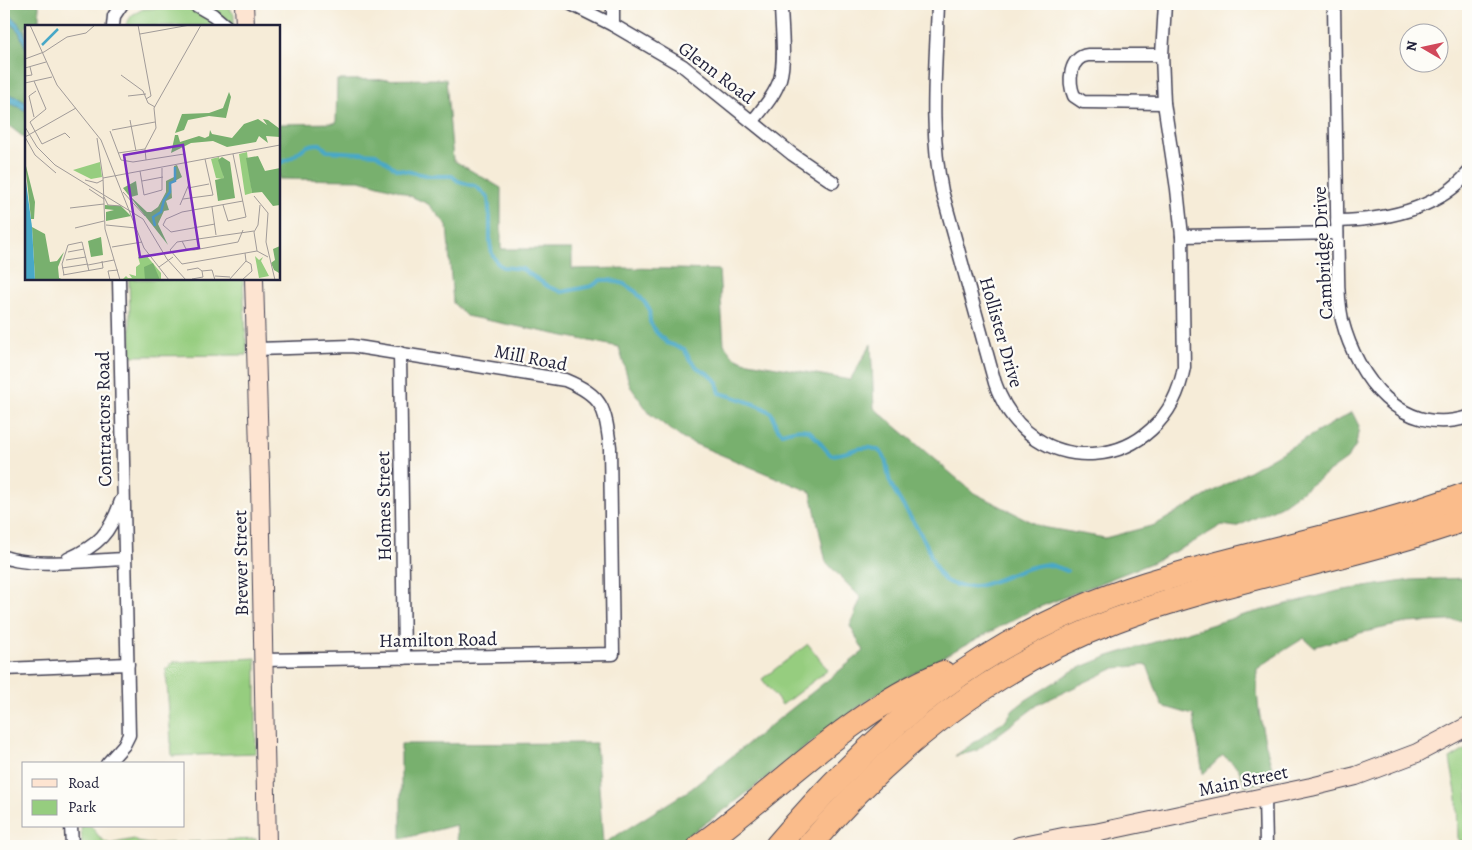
<svg xmlns="http://www.w3.org/2000/svg" width="1472" height="850" viewBox="0 0 1472 850" font-family="Alegreya,serif">
	<style>
		.green { fill: #96cd7f; stroke: #5c785d }
		.forest { fill: #78b06e; stroke: #4d6954 }
		.water { fill: #48a8c7; stroke: #356581 }
		.lines { fill: none; stroke-linecap: round; stroke-linejoin: round }
		.stream { stroke: #48a8c7; stroke-width: 4 }
		.street-casing { stroke: #424053; stroke-width: 15 }
		.secondary-casing { stroke: #424053; stroke-width: 20 }
		.highway-casing { stroke: #424053; stroke-width: 26 }
		.street { stroke: #fff; stroke-width: 12 }
		.secondary { stroke: #fde4d1; stroke-width: 18 }
		.highway { stroke: #fabc8b; stroke-width: 24 }
		.labels { text-anchor: middle; stroke-width: 4.5; stroke-linejoin: round; paint-order: stroke }
		.street-label { font-size: 19px; fill: #22223b; stroke: #fdfcf7 }
		.inset-river { fill: none; stroke: #48a8c7; stroke-width: 2.5 }
		.inset-road { fill: none; stroke: #a19b99; stroke-width: 1 }
		.view { fill: #7b2cbf; fill-opacity: 0.15; stroke: #7b2cbf; stroke-width: 2.5 }
		.inset-edge { fill: none; stroke: #22223b; stroke-width: 2.5 }
	</style>
	<rect width="100%" height="100%" fill="#fdfcf7"/>
	<filter id="ink" filterUnits="userSpaceOnUse"><feTurbulence type="fractalNoise" baseFrequency=".02" numOctaves="2"/><feDisplacementMap in="SourceGraphic" scale="10" xChannelSelector="R" yChannelSelector="G"/><feConvolveMatrix kernelMatrix="1 2 1 2 8 2 1 2 1" color-interpolation-filters="sRGB"/></filter>
	<filter id="wash" filterUnits="userSpaceOnUse"><feTurbulence type="fractalNoise" baseFrequency=".0096" numOctaves="4" result="noise"/><feDisplacementMap in="SourceGraphic" scale="20" xChannelSelector="R" yChannelSelector="G"/><feGaussianBlur stdDeviation="1.12" result="paint"/><feColorMatrix in="noise" values="0 0 0 0 0 0 0 0 0 0 0 0 0 0 0 0 0 1.4 0 .05"/><feComposite in="paint" operator="in"/></filter>
	<g filter="url(#wash)">
		<rect width="100%" height="100%" fill="#f6ecd8"/>
		<g class="green">
			<path d="M226,5L234,14V26H125L132,15L143,9Z"/>
			<path d="M129,279H243L247,355L131,356Z"/>
			<path d="M808,644L828,670L782,705L762,679Z"/>
			<path d="M256,658V753L172,756L166,670L173,662Z"/>
			<path d="M1468,748V842L1460,841L1458,838L1457,798L1450,759Z"/>
			<path d="M81,826H91L101,839L110,844L134,839L138,842L149,844L256,839V846H82Z"/>
		</g>
		<g class="forest">
			<path d="M4,4H39V26H26V139L4,122Z"/>
			<path d="M446,79L453,160L501,188V249H572V269L629,268L719,270L724,344L733,356L743,361L850,380L871,344L874,408L974,493L1042,527L1105,538L1155,525L1352,412L1359,426L1356,445L1347,459L1281,506L1236,527L1222,525L1190,544L1151,563L1032,610L948,654L872,697L804,748L730,806L673,846H458L456,825L401,839V744L596,743L603,844L691,789L864,651L850,626L861,598L826,562L811,492L683,439L650,414L630,386L619,347L466,316L453,303L447,225L428,204L397,190L360,180L279,179V124L336,123L337,80Z"/>
			<path d="M1468,578V620L1406,623L1360,633L1314,647L1304,638L1283,651L1257,669C1255,707 1265,743 1275,779L1246,786L1238,768L1223,755L1203,774L1193,715L1162,706L1147,665L1115,668L1039,704L976,751L955,756L1006,720L1013,710L1026,700L1074,670L1109,656L1240,616L1338,591L1411,580Z"/>
		</g>
		<g class="water">
			<path d="M4,4H7C9,19 15,17 22,28C26,35 26,41 26,49L19,32L4,15Z"/>
			<path d="M4,93L17,97L26,103V111L12,104L4,106Z"/>
		</g>
		<g class="lines">
			<path class="stream" d="M279,164C284,161 290,159 294,156C303,149 307,143 320,144L327,151L376,154L396,169L430,176H452L458,181L477,187L488,198L490,218V243L492,254L498,264L503,267L522,269L549,287L562,292L592,286L601,280H611L624,284L636,292L649,308L650,322L656,332L667,343L684,349L690,360L698,368L709,374L717,382L720,393C731,396 764,406 771,413C777,421 772,425 782,433C815,422 811,436 831,455C846,455 860,444 875,449C889,454 886,471 890,482C900,505 918,525 928,548C931,557 938,576 946,581C977,599 1011,569 1041,565C1049,563 1059,568 1067,571"/>
		</g>
	</g>
	<g filter="url(#ink)">
		<g class="lines">
			<g class="street-casing">
				<g id="street">
					<path d="M194,4L213,15L226,26"/>
					<path d="M571,4L613,25L683,66L792,154L833,182"/>
					<path d="M613,4V25"/>
					<path d="M938,4C936,65 929,130 942,191L995,383C1030,485 1165,475 1184,367L1182,236L1177,189L1164,103L1162,55L1165,4"/>
					<path d="M1334,4L1338,274C1338,289 1339,305 1342,320C1357,378 1402,438 1468,417"/>
					<path d="M113,26L114,16L122,4"/>
					<path d="M1162,55H1088C1069,57 1068,82 1074,96L1083,102L1164,103"/>
					<path d="M753,121C763,108 775,95 780,79C786,60 781,24 781,4"/>
					<path d="M1337,221C1384,220 1437,210 1468,173"/>
					<path d="M1182,236L1337,233"/>
					<path d="M257,349L352,346L565,380C603,396 605,407 610,447L613,654L263,660"/>
					<path d="M400,353L404,658"/>
					<path d="M4,557C34,568 92,560 125,559"/>
					<path d="M68,559C99,545 110,533 121,501"/>
					<path d="M4,669L128,664"/>
					<path d="M107,764L124,745L129,735L119,279"/>
					<path d="M1265,797L1266,846"/>
					<path d="M71,826L72,846"/>
				</g>
			</g>
			<g class="secondary-casing">
				<g id="secondary">
					<path d="M244,4L245,26"/>
					<path d="M254,279L260,484L267,846"/>
					<path d="M1019,846L1063,837L1095,833L1311,787L1356,776L1417,753L1468,726"/>
				</g>
			</g>
			<g class="highway-casing">
				<g id="highway">
					<path d="M700,846C780,788 850,711 943,673"/>
					<path d="M777,846C880,724 990,633 1146,584C1252,551 1364,533 1468,494"/>
					<path d="M809,846C892,747 994,666 1116,620C1231,577 1353,559 1468,518"/>
				</g>
			</g>
			<use href="#street" class="street"/>
			<use href="#secondary" class="secondary"/>
			<use href="#highway" class="highway"/>
		</g>
	</g>
	<g class="labels">
		<g class="street-label">
			<text transform="translate(717 72) rotate(37)" y="7">Glenn Road</text>
			<text transform="translate(1322 253) rotate(-93)" y="7">Cambridge Drive</text>
			<text transform="translate(1002 332) rotate(74)" y="7">Hollister Drive</text>
			<text transform="translate(531 357) rotate(11)" y="7">Mill Road</text>
			<text transform="translate(103 419) rotate(-91)" y="7">Contractors Road</text>
			<text transform="translate(383 506) rotate(-91)" y="7">Holmes Street</text>
			<text transform="translate(240 563) rotate(-91)" y="7">Brewer Street</text>
			<text transform="translate(438 639) rotate(-1)" y="7">Hamilton Road</text>
			<text transform="translate(1243 780) rotate(-12)" y="7">Main Street</text>
		</g>
	</g>
	<g transform="translate(25 25)">
		<rect width="255" height="255" fill="#f6ecd8"/>
		<path d="M222,127L227,168L220,170L214,129ZM194,132L199,153L197,154L191,153L186,134ZM75,137L77,152L66,154L48,145ZM121,230L136,248V255H97L101,251L103,253H107L104,249L111,251V242L115,239L113,232ZM230,231L234,235L238,232L236,236L244,251L234,253Z" fill="#96cd7f"/>
		<path d="M204,67L206,72L201,93L184,91L163,95L159,105L150,108L157,89L184,88L198,83ZM233,94L242,100L238,94L243,95L255,104V112L241,111L243,118L234,111L231,117L202,122L188,116L166,118L146,128L150,110H153L155,117L174,111L180,113L184,111L185,105L187,109L207,113L219,99ZM233,131L240,146L255,143V180L248,181L237,167L227,168L221,133ZM197,132L205,137L210,173L193,176L190,155L199,153L193,135ZM0,137L10,177L9,194H6ZM152,140L157,152L146,158L147,173L141,176L144,185L139,186L133,199L143,220L98,163L111,156L113,170L106,172L122,187H126L133,182L141,167V156L149,152V141ZM80,180L96,181L106,191L81,196V187L89,185L80,184ZM7,202L20,209L25,237L32,236L39,227L33,242L34,253L39,255H10ZM76,212L78,230L66,232L63,216ZM255,221V248H254L249,245L246,238L250,235L248,224ZM128,238L135,255H120L119,242Z" fill="#78b06e"/>
		<path d="M0,149L7,202L10,255H0Z" fill="#48a8c7"/>
		<path class="inset-river" d="M17,20L33,4M130,201L128,192L136,187L139,175L145,167V158L150,156V142"/>
		<path class="inset-road" d="M5,0L32,60L76,115L119,223L144,255M113,0L126,71L121,74M115,9L165,0M19,27L42,12L61,8L70,0M0,34L19,27M0,43L21,37M96,50L118,66L123,78L130,82M0,51L7,50L5,42M9,56L21,84L5,97L17,119L40,108L45,113M0,58L27,52M103,71L121,69M9,92L4,71L11,66M105,95L111,126M0,102L12,122L30,140L118,194L142,234L161,255M87,105L130,97M85,106L96,135L108,137L159,129L164,159L155,180M0,112L51,83M0,112L10,130L31,148M72,113L78,153L80,204L95,255M93,128L120,124M121,135L120,124L131,103L129,83L176,0M115,146L119,170L137,165V143M78,153L255,120M60,155L72,158L78,155M117,156L138,152M163,163L184,159M64,164L79,174M98,167L120,191M229,171L243,188L241,217L250,255M79,172L83,180L96,181M158,174L188,170L180,134M198,180L203,196L221,192L208,129M235,180L233,200L229,207L232,226L243,232M187,182L191,210M45,183L79,179M190,199L146,207L138,200L141,194L157,187L218,176M81,200L111,203M50,203L79,196M229,206L152,217L145,225L157,239L232,226M157,216L161,224L169,225L213,217L218,205M87,222L117,217M43,227L59,224M41,235L61,232M63,240L89,235M134,242L148,232M37,243L63,239M162,245L173,243L177,246M177,246L187,245L190,255M38,250L78,243L77,236M39,250L37,239L43,220L57,217L64,246M190,251L205,252M167,254L178,252L177,246M85,255L83,246L93,245M204,255L221,236L220,228M217,255L227,246L226,239L221,236"/>
		<path class="view" d="M158,120L174,223L115,232L99,130Z"/>
		<rect width="255" height="255" class="inset-edge"/>
	</g>
	<rect width="1472" height="850" fill="none" stroke="#fdfcf7" stroke-width="20"/>
	<rect x="22" y="762" width="162" height="65" fill="#fdfcf7" stroke="#a5a5ac"/>
	<rect x="32" y="779" width="25" height="8" fill="#fde4d1" stroke="#a5a5ac"/>
	<text x="68" y="788" font-size="15" fill="#22223b">Road</text>
	<rect x="32" y="800" width="25" height="15" fill="#96cd7f" stroke="#a5a5ac"/>
	<text x="68" y="812" font-size="15" fill="#22223b">Park</text>
	<g transform="translate(1424 48) rotate(279)"><circle r="24" fill="#fdfcf7" stroke="#a5a5ac"/>
	<path d="M0-4L9 19L0 12L-9 19Z" fill="#d1495b"/>
	<text y="-8" font-size="14" font-weight="bold" text-anchor="middle" fill="#22223b">N</text>
	</g>
</svg>
